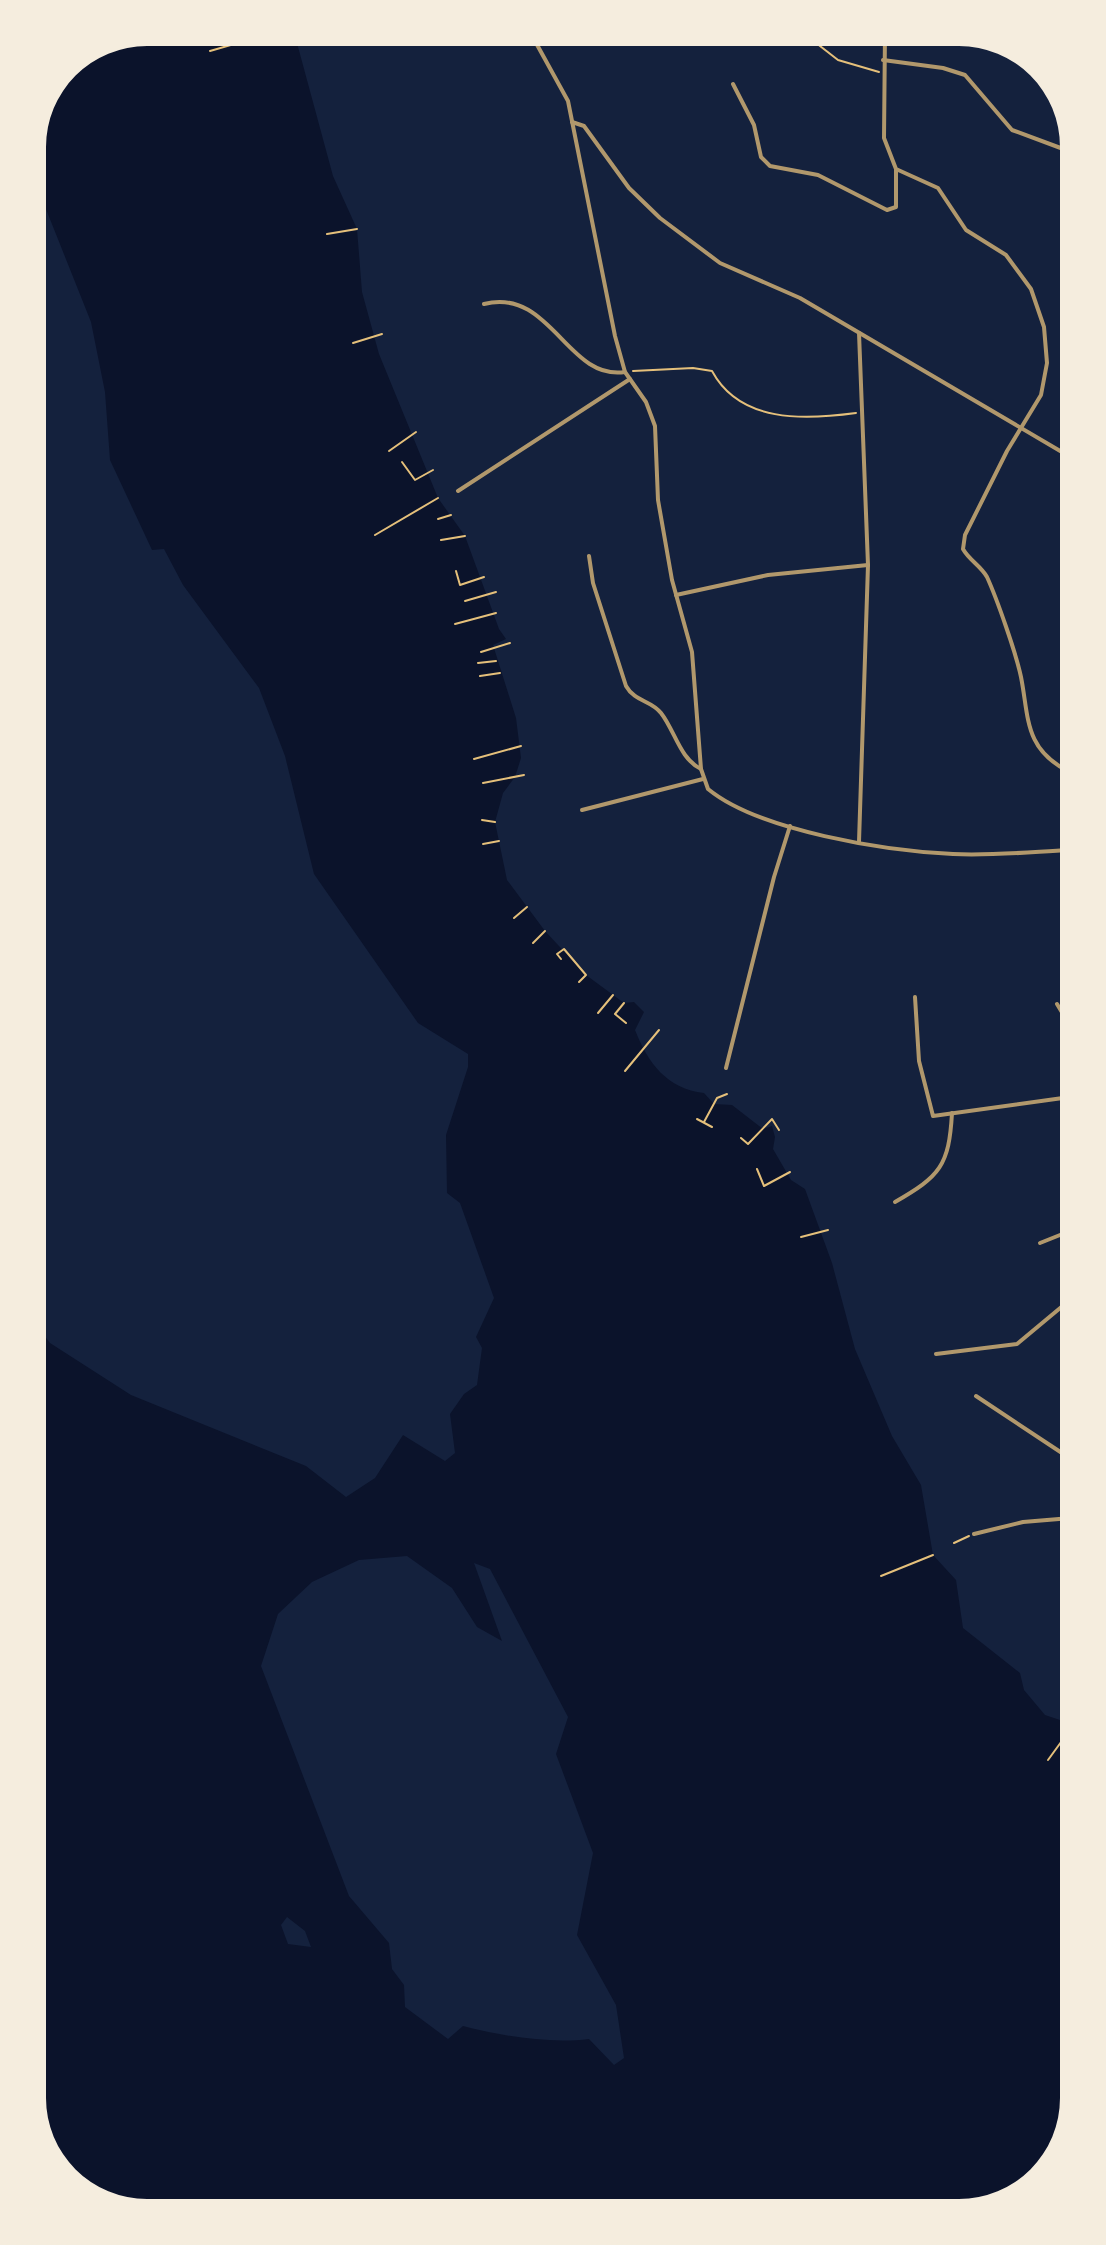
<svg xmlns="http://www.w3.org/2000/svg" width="1106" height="2245" viewBox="0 0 1106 2245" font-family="Signika,sans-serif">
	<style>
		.water { fill: #0b132b; fill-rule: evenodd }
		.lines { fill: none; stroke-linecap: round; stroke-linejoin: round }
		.path { stroke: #e5c07b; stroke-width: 2 }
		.minor { stroke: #b1986c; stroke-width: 4 }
	</style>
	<rect width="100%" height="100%" fill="#14213d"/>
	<path class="water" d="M147,32H294L333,176L357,229L362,292L379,354L438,498L465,536L499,629L506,639L493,645L516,718L521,758L515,777L503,793L495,822L507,880L545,931L586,975L624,1003L634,1002L644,1012L635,1030C648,1063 667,1089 704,1093L714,1104L732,1105L763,1129L772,1126L775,1137L773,1149L791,1180L805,1189L832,1263L855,1349L892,1436L921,1485L933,1555L956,1580L963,1628L1020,1673L1024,1690L1045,1715L1072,1724L1074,2098L1054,2162L1002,2204L139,2213L78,2189L41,2141L37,1326L50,1343L131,1395L306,1466L346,1497L375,1478L403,1435L445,1461L455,1453L450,1414L464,1394L477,1385L482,1348L476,1337L494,1298L460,1203L447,1193L446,1135L468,1067V1054L418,1023L314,874L285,756L259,688L183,585L164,549L152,550L110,460L105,392L91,322L32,174V140L66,65ZM407,1556L452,1588L477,1627L502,1641L474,1563L490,1569L568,1717L556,1754L593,1853L577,1935L616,2005L624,2058L614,2065L589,2039C549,2044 502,2036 463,2026L448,2039L405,2007L404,1985L392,1969L389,1943L349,1896L261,1666L278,1614L312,1582L359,1560ZM287,1917L305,1931L311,1947L288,1944L281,1925Z"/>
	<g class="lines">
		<g class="path">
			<path d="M802,32L838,60L879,72"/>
			<path d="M210,51L276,32"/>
			<path d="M327,234L357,229"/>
			<path d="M353,343L382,334"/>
			<path d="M633,371L693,368L712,371C740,423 804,420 856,413"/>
			<path d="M389,451L416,432"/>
			<path d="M402,462L415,480L433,470"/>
			<path d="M438,519L451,515"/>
			<path d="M375,535L438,498"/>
			<path d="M441,540L465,536"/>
			<path d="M456,571L460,585L484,577"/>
			<path d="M465,601L496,592"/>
			<path d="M455,624L496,613"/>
			<path d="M481,652L510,643"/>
			<path d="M478,663L496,661"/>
			<path d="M480,676L500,673"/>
			<path d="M474,759L521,746"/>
			<path d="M483,783L524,775"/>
			<path d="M482,820L495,822"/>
			<path d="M483,844L499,841"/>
			<path d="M514,918L527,907"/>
			<path d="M533,943L545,931"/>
			<path d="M561,959L557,954L564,949L586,975L579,982"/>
			<path d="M624,1003L615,1014L626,1023"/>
			<path d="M598,1013L613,995"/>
			<path d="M625,1071L659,1030"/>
			<path d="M697,1119L712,1127"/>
			<path d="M704,1122L717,1098L727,1094"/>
			<path d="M741,1138L748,1144L772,1119L779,1130"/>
			<path d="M757,1169L764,1186L790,1172"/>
			<path d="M801,1237L828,1230"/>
			<path d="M954,1543L969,1536"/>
			<path d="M881,1576L933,1555"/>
			<path d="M1048,1760L1072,1727"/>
		</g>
		<g class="minor">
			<path d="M530,32L568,101L615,336L625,372L646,402L655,426L658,500L672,580L692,652L701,769L708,789C759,831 886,851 953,854C991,856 1030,852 1069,850"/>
			<path d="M885,32L884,138L896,169L938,188L966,230L1006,255L1031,289L1044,327L1047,363L1041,395L1007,451L965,535L963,549C969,560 981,566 987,577C997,599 1016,653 1021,677C1029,717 1024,749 1068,771"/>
			<path d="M883,60L943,68L965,75L1012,130L1066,150"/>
			<path d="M733,84L754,125L761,157L770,166L818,175L887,210L896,207V170"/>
			<path d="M572,122L584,126L629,188L660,218L720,263L800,298L1067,455"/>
			<path d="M484,304C551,287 567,381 625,372"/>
			<path d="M458,491L630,379"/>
			<path d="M589,556L593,583L626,686C635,702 651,700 661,713C675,731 680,759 701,769"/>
			<path d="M676,595L768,575L868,565"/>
			<path d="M582,810L703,779"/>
			<path d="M859,842L868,565L859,333"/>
			<path d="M915,997L919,1061L933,1116L1070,1097"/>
			<path d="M1057,1004L1069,1024"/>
			<path d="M726,1068L774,877L790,826"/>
			<path d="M895,1202C940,1176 949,1166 952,1113"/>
			<path d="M1040,1243L1070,1231"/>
			<path d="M936,1354L1017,1344L1071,1299"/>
			<path d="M976,1396L1071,1459"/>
			<path d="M974,1534L1023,1522L1071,1518"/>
		</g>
	</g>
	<path d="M0 0H1106V2245H0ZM147 46H959A101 101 0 0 1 1060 147V2098A101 101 0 0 1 959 2199H147A101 101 0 0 1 46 2098V147A101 101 0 0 1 147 46Z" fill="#f5edde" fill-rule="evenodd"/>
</svg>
